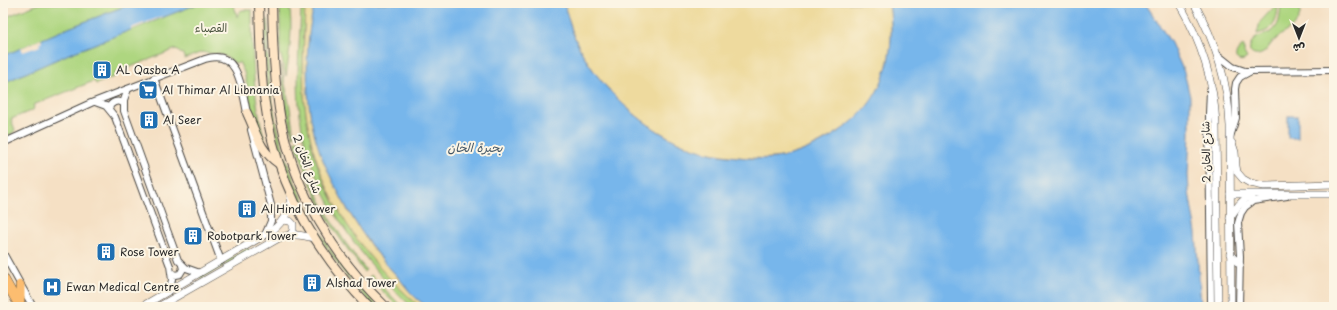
<svg xmlns="http://www.w3.org/2000/svg" width="1337" height="310" viewBox="0 0 1337 310" font-family="'Playpen Sans','Playpen Sans Arabic',sans-serif">
	<style>
		.green { fill: #aed680; stroke: #6c8056 }
		.sand { fill: #eeda9e; stroke: #8c8264 }
		.water { fill: #77b6eb; stroke: #51708b }
		.pier { fill: #f5e0c4 }
		.lines { fill: none; stroke-linecap: round; stroke-linejoin: round }
		.minor-casing { stroke: #494642; stroke-width: 8 }
		.tertiary-casing { stroke: #494642; stroke-width: 8 }
		.secondary-casing { stroke: #494642; stroke-width: 10 }
		.primary-casing { stroke: #494642; stroke-width: 10 }
		.minor { stroke: #fff; stroke-width: 6 }
		.tertiary { stroke: #fff; stroke-width: 7 }
		.secondary { stroke: #fee5c5; stroke-width: 8 }
		.primary { stroke: #fcbd6f; stroke-width: 9 }
		.labels { text-anchor: middle; stroke-width: 4; stroke-linejoin: round; paint-order: stroke }
		.park-label { font-size: 11px; fill: #4c5640; stroke: #fcf5e5 }
		.poi-label { font-size: 11px; fill: #2b2b2b; stroke: #fcf5e5; text-anchor: start }
		.street-label { font-size: 11px; fill: #2b2b2b; stroke: #fcf5e5 }
		.water-label { font-size: 12px; font-style: italic; fill: #425565; stroke: #fcf5e5 }
	</style>
	<rect width="100%" height="100%" fill="#fcf5e5"/>
	<filter id="ink" filterUnits="userSpaceOnUse"><feTurbulence type="fractalNoise" baseFrequency=".025" numOctaves="2"/><feDisplacementMap in="SourceGraphic" scale="8" xChannelSelector="R" yChannelSelector="G"/><feConvolveMatrix kernelMatrix="1 2 1 2 8 2 1 2 1" color-interpolation-filters="sRGB"/></filter>
	<filter id="wash" filterUnits="userSpaceOnUse"><feTurbulence type="fractalNoise" baseFrequency=".012" numOctaves="4" result="noise"/><feDisplacementMap in="SourceGraphic" scale="16" xChannelSelector="R" yChannelSelector="G"/><feGaussianBlur stdDeviation="0.9" result="paint"/><feColorMatrix in="noise" values="0 0 0 0 0 0 0 0 0 0 0 0 0 0 0 0 0 1.4 0 .05"/><feComposite in="paint" operator="in"/></filter>
	<g filter="url(#wash)">
		<rect width="100%" height="100%" fill="#f5e0c4"/>
		<g class="green">
			<path d="M41,3H133L61,31L3,56V18Z"/>
			<path d="M200,3H233L236,12L237,17C240,8 243,10 252,10C252,56 253,98 265,142L263,144L252,110L244,72L239,62L237,64C231,61 226,56 219,54C213,53 208,54 202,52L185,59L182,53L181,54L176,49L115,73L116,76L96,84L94,81L33,105L34,107L33,110L11,119L15,130L12,134L3,138V83L69,54Z"/>
			<path d="M280,3H289C293,27 290,52 286,76L280,52Z"/>
			<path d="M1282,3H1299C1305,25 1286,29 1274,41C1269,45 1267,52 1261,54C1255,57 1248,54 1250,46C1254,33 1270,37 1276,27C1281,20 1279,11 1282,3Z"/>
			<path d="M1276,5L1278,6C1277,22 1274,30 1257,34L1260,22Z"/>
			<path d="M301,10H305C303,50 301,92 309,132C321,202 369,260 420,307H412C362,261 315,197 302,129C295,90 299,49 301,10Z"/>
			<rect x="265" y="20" width="3" height="32"/>
			<path d="M1243,46H1244V53L1247,58C1244,61 1239,62 1236,58C1235,53 1239,49 1243,46Z"/>
			<path d="M265,54H268L270,87L275,119L272,120L267,87Z"/>
			<path d="M281,65L290,108L294,137H293L286,108Z"/>
			<path d="M273,121H276L284,152H281Z"/>
			<path d="M299,140C310,188 335,232 366,270L364,272C354,257 343,244 334,229C317,201 305,171 295,141Z"/>
			<path d="M282,156H285L295,183L292,184Z"/>
			<path d="M296,184L310,215L308,217L293,185Z"/>
			<path d="M311,218L329,247L327,249L309,219Z"/>
			<path d="M248,248L250,251L226,265L225,262Z"/>
			<path d="M330,249L351,278L349,279L328,250Z"/>
			<path d="M223,263L225,265L201,279L199,276Z"/>
			<path d="M371,275L402,307H398L369,277Z"/>
			<path d="M359,286L376,304L374,307L357,288Z"/>
		</g>
		<g class="sand">
			<path d="M564,3H889C898,60 881,111 828,138C815,145 801,153 786,156C769,160 752,158 735,157C725,155 715,154 705,152C655,139 606,96 581,51C573,36 568,19 564,3Z"/>
			<path d="M305,7H314L309,39V99L330,174L348,211L371,246L414,296L428,307H420C406,294 391,281 379,267C341,224 313,170 306,113C301,78 304,42 305,7Z"/>
		</g>
		<g class="water">
			<path d="M133,3H200L69,54L3,83V56L61,31Z"/>
			<path d="M330,3H564C568,19 573,36 581,51C606,96 655,139 705,152C716,155 727,156 738,157C754,159 770,160 786,156C804,152 823,142 838,132C884,103 897,55 889,3H1145L1171,43L1184,72L1187,84L1190,97V135L1188,175L1189,192L1196,233L1201,307H428C424,304 419,301 416,298C409,292 404,284 398,277C370,248 351,218 333,182C326,168 320,154 316,140C305,104 304,43 314,7L315,5Z"/>
			<rect x="1288" y="116" width="10" height="22"/>
		</g>
		<g class="pier">
			<path d="M163,16V17L131,30V28Z"/>
			<path d="M41,39L42,42L39,43L40,46L23,52L21,48Z"/>
		</g>
	</g>
	<g filter="url(#ink)">
		<g class="lines">
			<g class="minor-casing">
				<g id="minor">
					<path d="M1218,55L1233,67L1245,71L1334,70"/>
					<path d="M154,78L221,261"/>
					<path d="M128,89L124,100V111L178,260L186,268L200,273"/>
					<path d="M1210,90L1209,114L1211,307"/>
					<path d="M95,102L106,106L115,117L170,266L172,280L169,291"/>
					<path d="M109,108C111,102 117,100 123,103"/>
					<path d="M251,130L271,205V221L265,235"/>
					<path d="M1230,137L1236,118L1235,89L1236,83L1240,77L1251,71"/>
					<path d="M3,143L91,103L205,59C241,47 242,94 248,117"/>
					<path d="M3,253L33,307"/>
					<path d="M172,273L175,275L180,274L183,269L182,265"/>
					<path d="M1239,307L1240,256L1238,223L1241,213L1245,207L1253,201L1287,196"/>
				</g>
			</g>
			<g class="tertiary-casing">
				<g id="tertiary">
					<path d="M1179,3C1201,41 1214,81 1216,124L1218,307"/>
					<path d="M1194,3C1216,42 1228,81 1230,126L1231,307"/>
					<path d="M1232,143L1235,152L1236,166L1237,172L1243,179L1250,183L1264,186L1334,184"/>
					<path d="M1230,194H1334"/>
					<path d="M1230,218C1236,208 1241,200 1252,195"/>
					<path d="M283,220L290,221L293,224V231L290,235"/>
					<path d="M1230,254L1240,265"/>
					<path d="M141,307L273,230C284,221 290,210 291,195"/>
					<path d="M158,307L279,238C291,233 301,235 314,238"/>
				</g>
			</g>
			<g class="secondary-casing">
				<g id="secondary">
					<path d="M259,3C260,34 260,66 264,97C274,179 312,248 369,307"/>
					<path d="M272,3C273,43 274,82 281,121C295,192 334,257 386,307"/>
					<path d="M247,113C257,134 259,150 279,164"/>
				</g>
			</g>
			<g class="primary-casing">
				<g id="primary">
					<path d="M3,277L20,307"/>
					<path d="M3,304L5,307"/>
					<path d="M20,307V285"/>
				</g>
			</g>
			<use href="#minor" class="minor"/>
			<use href="#tertiary" class="tertiary"/>
			<use href="#secondary" class="secondary"/>
			<use href="#primary" class="primary"/>
		</g>
	</g>
	<defs>
		<g id="building-square" transform="scale(1)"><rect x="-9" y="-9" width="18" height="18" rx="4" fill="#1f6fb2" stroke="#fcf5e5"/><path d="M-4-6H4V6H1V3H-1V6H-4ZM-2.5-4.3h1.7v1.8h-1.7ZM.8-4.3h1.7v1.8H.8ZM-2.5-1h1.7V.8h-1.7ZM.8-1h1.7V.8H.8Z" fill="#fff"/></g>
		<g id="supermarket-square" transform="scale(1)"><rect x="-9" y="-9" width="18" height="18" rx="4" fill="#1f6fb2" stroke="#fcf5e5"/><path d="M-6-5.5h2.5l.6 2H6L4.5 2H-2.5L-4.4-4H-6ZM-1.5 3.2a1.3 1.3 0 1 0 .1 0ZM3 3.2a1.3 1.3 0 1 0 .1 0Z" fill="#fff"/></g>
		<g id="hospital-square" transform="scale(1)"><rect x="-9" y="-9" width="18" height="18" rx="4" fill="#1f6fb2" stroke="#fcf5e5"/><path d="M-5-5h3v3.5h4V-5h3V5h-3V1.5h-4V5h-3Z" fill="#fff"/></g>
	</defs>
	<g fill-rule="evenodd">
		<use href="#building-square" x="102" y="70"/>
		<use href="#supermarket-square" x="148" y="90"/>
		<use href="#building-square" x="149" y="120"/>
		<use href="#building-square" x="247" y="209"/>
		<use href="#building-square" x="193" y="236"/>
		<use href="#building-square" x="106" y="252"/>
		<use href="#building-square" x="312" y="283"/>
		<use href="#hospital-square" x="52" y="287"/>
	</g>
	<g class="labels">
		<g class="park-label">
			<text x="211" y="32">القصباء</text>
		</g>
		<g class="poi-label">
			<text x="116" y="74">AL Qasba A</text>
			<text x="162" y="94">Al Thimar Al Libnania</text>
			<text x="163" y="124">Al Seer</text>
			<text x="261" y="213">Al Hind Tower</text>
			<text x="207" y="240">Robotpark Tower</text>
			<text x="120" y="256">Rose Tower</text>
			<text x="326" y="287">Alshad Tower</text>
			<text x="66" y="291">Ewan Medical Centre</text>
		</g>
		<g class="street-label">
			<text transform="translate(1206 152) rotate(-91)" y="4">شارع الخان 2</text>
			<text transform="translate(307 164) rotate(70)" y="4">شارع الخان 2</text>
		</g>
		<g class="water-label">
			<text x="475" y="152">بحيرة الخان</text>
		</g>
	</g>
	<rect width="1337" height="310" fill="none" stroke="#fcf5e5" stroke-width="16"/>
	<g transform="translate(1299 38) rotate(180)" stroke="#fcf5e5" stroke-width="3" paint-order="stroke">
	<path d="M0-3L7 15L0 10L-7 15Z" fill="#2b2b2b"/>
	<text y="-6" font-size="11" font-weight="bold" text-anchor="middle" fill="#2b2b2b">ش</text>
	</g>
</svg>
